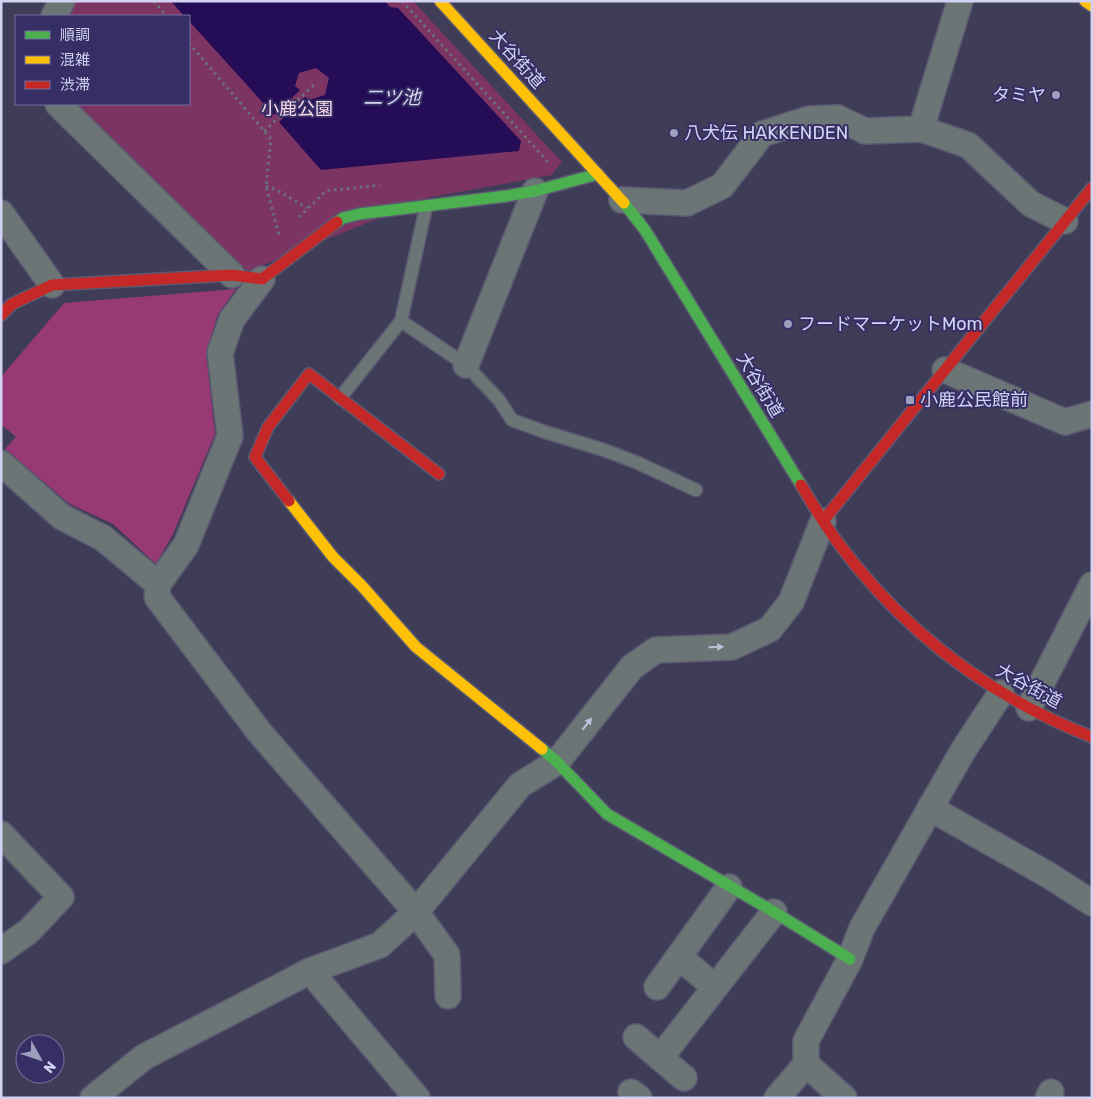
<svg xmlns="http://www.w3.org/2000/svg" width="1093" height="1099" viewBox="0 0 1093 1099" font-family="Rubik,'Noto Sans JP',sans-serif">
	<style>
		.green { fill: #7c3462 }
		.forest { fill: #973975 }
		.water { fill: #240c56 }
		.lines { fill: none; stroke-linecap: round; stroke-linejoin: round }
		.lane-casing { stroke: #5b5971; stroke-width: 15 }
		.street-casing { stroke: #5b5971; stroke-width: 28 }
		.fast-casing { stroke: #5b5971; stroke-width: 14 }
		.slow-casing { stroke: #5b5971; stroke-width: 14 }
		.jam-casing { stroke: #5b5971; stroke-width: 14 }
		.path { stroke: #6c7178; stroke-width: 3; stroke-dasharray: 2.5 4; stroke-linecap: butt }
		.lane { stroke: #6b7575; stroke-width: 12 }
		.street { stroke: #6b7575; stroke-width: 25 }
		.fast { stroke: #4caf50; stroke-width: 11 }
		.slow { stroke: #ffc107; stroke-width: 11 }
		.jam { stroke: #c62828; stroke-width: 11 }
		.oneway { fill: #bebfda }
		.poi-dot { fill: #9f9ebd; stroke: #362f65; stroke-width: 2 }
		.labels { text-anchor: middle; stroke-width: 4; stroke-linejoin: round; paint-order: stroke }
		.street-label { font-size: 18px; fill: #d3d2f3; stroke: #362f65 }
		.poi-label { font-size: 18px; fill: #d3d2f3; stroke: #362f65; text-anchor: start }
		.park-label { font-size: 18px; fill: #f8dae8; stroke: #362f65 }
		.water-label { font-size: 19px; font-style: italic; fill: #d7d6f1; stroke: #362f65 }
	</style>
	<rect width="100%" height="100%" fill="#3f3c58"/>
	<path class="green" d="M67,1H413L562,162L552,175L431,197L246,272L60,104H189V16H58Z"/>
	<path class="forest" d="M236,289L218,314L206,353L215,434L173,534L156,564L113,524L70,504L5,449L16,437L1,424V377L64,303Z"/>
	<path class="water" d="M171,1H385L390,7L398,8L521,141L519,151L321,170L279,122L305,97L309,100L325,95L329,78L316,68L299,73L295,86L300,90L274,115L189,21V16H184Z"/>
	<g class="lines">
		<g class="lane-casing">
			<g id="lane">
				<path d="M401,321L466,365L499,400L512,420L545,432L604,450L638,463L696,490"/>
				<path d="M340,398L401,321L426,207"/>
			</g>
		</g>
		<g class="street-casing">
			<g id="street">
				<path d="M54,16L62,1"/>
				<path d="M58,104L232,275"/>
				<path d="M921,129L968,145L1031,204L1065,221"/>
				<path d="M622,200L687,203L722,186L762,134L809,119L838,118L865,131L921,129L960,1"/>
				<path d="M1,213L52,285"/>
				<path d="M466,365L535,191"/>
				<path d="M945,370L1065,422L1092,414"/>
				<path d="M1,463L62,517L103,538L158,584L186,545L230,436L220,353L232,319L262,279"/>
				<path d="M158,584L157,597L260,733L416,912L447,955L448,996"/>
				<path d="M1029,708L1092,585"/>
				<path d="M930,808L1050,876L1092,903"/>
				<path d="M1,834L61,897L29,931L1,951"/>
				<path d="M679,957L715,987"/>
				<path d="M310,971L417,1098"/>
				<path d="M657,987L729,887"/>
				<path d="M636,1037L684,1078"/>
				<path d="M660,1058L774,912"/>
				<path d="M806,1064L844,1098"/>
				<path d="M631,1092L639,1098"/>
				<path d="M93,1098L144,1057L310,971L380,945L416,912L520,785L557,762L632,667L656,650L732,647L770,629L791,602L823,521"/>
				<path d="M777,1098L806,1064V1041L850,959L862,928L964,749L1001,693"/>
				<path d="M1048,1098L1051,1092"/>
			</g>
		</g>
		<g class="fast-casing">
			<g id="fast">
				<path d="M624,203L645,230L801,485"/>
				<path d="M337,222L343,218L359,214L506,196L535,191L598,174"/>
				<path d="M542,749L557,762L607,814L774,912L850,959"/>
			</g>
		</g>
		<g class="slow-casing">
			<g id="slow">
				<path d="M440,1L624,203"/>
				<path d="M1085,1L1092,6"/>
				<path d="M289,501L333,557L362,586L416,647L542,749"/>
			</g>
		</g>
		<g class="jam-casing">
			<g id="jam">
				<path d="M1,315L12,304L52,285L232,275L262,279L337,222"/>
				<path d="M801,485C812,503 823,522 836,540C902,630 988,696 1092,737"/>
				<path d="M289,501L255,457L268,427L309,374L439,474"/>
				<path d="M823,521L1092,188"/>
			</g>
		</g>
		<g class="path">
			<path d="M154,1L166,16"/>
			<path d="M402,1L548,162"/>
			<path d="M189,43L271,139L266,186L279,235"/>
			<path d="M264,131L315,84"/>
			<path d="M266,186L277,190L307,208"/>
			<path d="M299,217L326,191L380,185"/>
		</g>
		<use href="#lane" class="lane"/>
		<use href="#street" class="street"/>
		<use href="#fast" class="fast"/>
		<use href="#slow" class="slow"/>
		<use href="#jam" class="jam"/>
	</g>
	<defs><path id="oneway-solid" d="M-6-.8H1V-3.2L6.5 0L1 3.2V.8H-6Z" transform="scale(1.25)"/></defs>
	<g class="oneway">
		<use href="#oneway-solid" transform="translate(716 647) rotate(-2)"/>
		<use href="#oneway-solid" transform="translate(587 724) rotate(-52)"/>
	</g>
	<g class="poi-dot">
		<circle cx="1056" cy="95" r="5"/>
		<circle cx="674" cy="133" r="5"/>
		<circle cx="788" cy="324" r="5"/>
		<rect x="905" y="395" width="10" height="10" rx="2.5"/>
	</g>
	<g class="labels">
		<g class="street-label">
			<text transform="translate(517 59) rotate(48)" y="6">大谷街道</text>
			<text transform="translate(760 385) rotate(59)" y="6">大谷街道</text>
			<text transform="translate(1029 686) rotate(29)" y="6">大谷街道</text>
		</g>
		<g class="poi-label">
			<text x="1046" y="101" text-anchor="end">タミヤ</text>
			<text x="684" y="139">八犬伝 HAKKENDEN</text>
			<text x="798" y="330">フードマーケットMom</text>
			<text x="920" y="406">小鹿公民館前</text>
		</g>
		<g class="park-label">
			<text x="297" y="115">小鹿公園</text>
		</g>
		<g class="water-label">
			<text x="392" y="104">二ツ池</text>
		</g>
	</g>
	<rect width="1093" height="1099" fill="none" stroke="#d3d2f3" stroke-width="5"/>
	<rect x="15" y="15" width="175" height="90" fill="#362f65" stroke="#75709e"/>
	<rect x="25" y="31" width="25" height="8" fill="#4caf50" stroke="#75709e"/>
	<text x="60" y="40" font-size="15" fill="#d3d2f3">順調</text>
	<rect x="25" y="56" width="25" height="8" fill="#ffc107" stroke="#75709e"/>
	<text x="60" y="65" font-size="15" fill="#d3d2f3">混雑</text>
	<rect x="25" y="81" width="25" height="8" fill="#c62828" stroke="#75709e"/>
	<text x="60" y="90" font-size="15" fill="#d3d2f3">渋滞</text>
	<g transform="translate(40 1059) rotate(130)"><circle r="24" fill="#362f65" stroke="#75709e"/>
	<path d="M0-4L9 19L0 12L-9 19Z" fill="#9f9ebd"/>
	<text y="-8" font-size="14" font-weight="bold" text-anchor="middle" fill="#d3d2f3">N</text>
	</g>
</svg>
